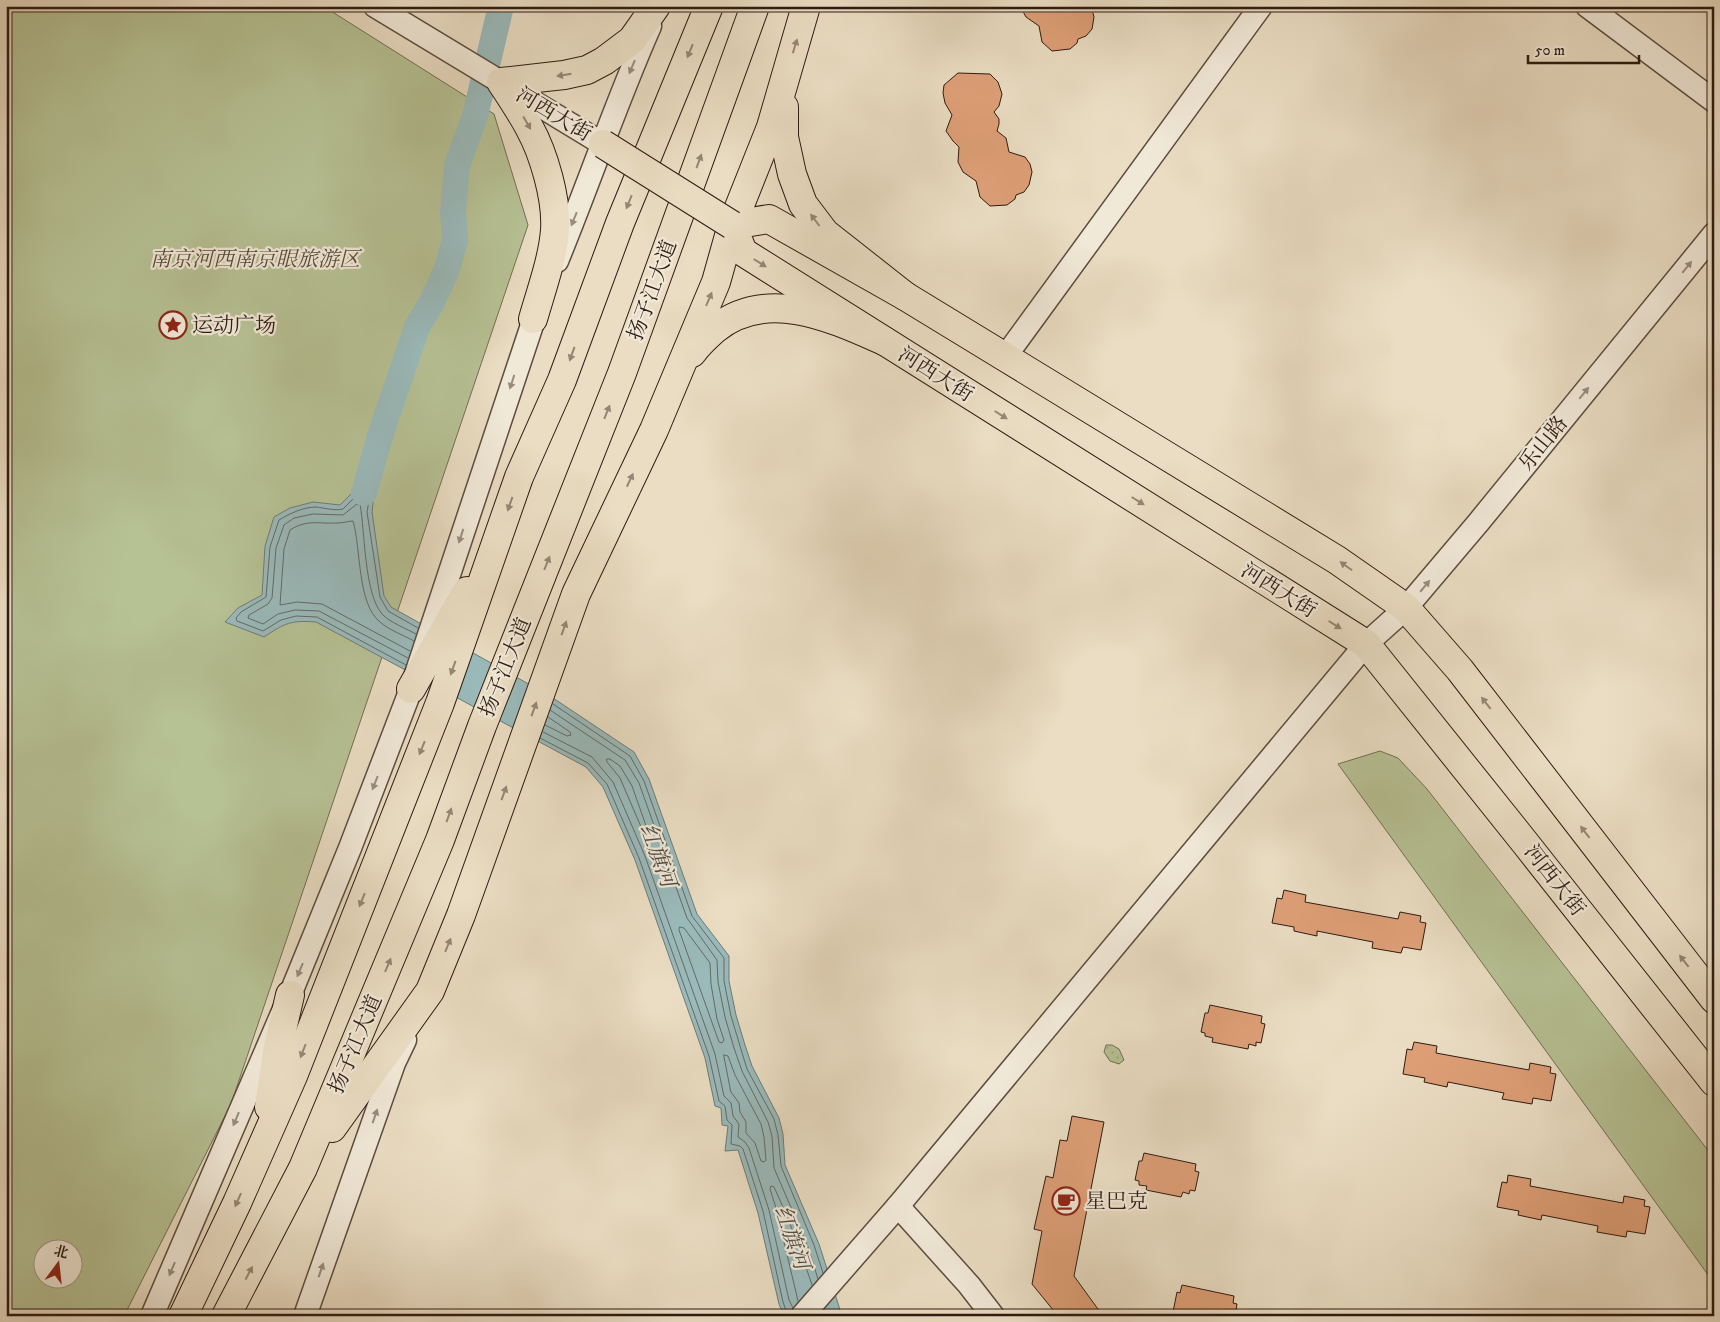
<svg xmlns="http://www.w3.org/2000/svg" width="1720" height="1322" viewBox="0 0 1720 1322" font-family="'IM FELL DW Pica','Noto Serif SC',serif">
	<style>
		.grass { fill: url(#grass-dots); stroke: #726e54 }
		.park { fill: #b6c194; stroke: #726e54; fill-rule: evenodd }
		.water { fill: #9ababb; stroke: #6f7a78 }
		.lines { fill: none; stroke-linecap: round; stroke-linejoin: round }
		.shore { stroke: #646a67; stroke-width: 1 }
		.river { stroke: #9ababb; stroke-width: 26 }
		.building { fill: #de9f77; stroke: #2e1b13 }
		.minor-casing { stroke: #5d4c3f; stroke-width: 25 }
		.major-casing { stroke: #2e1b13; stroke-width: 30 }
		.highway-casing { stroke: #2e1b13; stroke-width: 30 }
		.minor { stroke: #f1e9d8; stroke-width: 22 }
		.major { stroke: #eaddc3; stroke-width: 28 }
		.highway { stroke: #eaddc3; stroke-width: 28 }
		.major-bridge-casing { stroke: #2e1b13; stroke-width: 30; stroke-linecap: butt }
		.major-bridge { stroke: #eaddc3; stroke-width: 28 }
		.oneway { fill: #958674 }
		.oneway2 { fill: #998c7f }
		.labels { text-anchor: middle; stroke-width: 4.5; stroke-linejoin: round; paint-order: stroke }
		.street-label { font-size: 21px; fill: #2e1b13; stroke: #f1e9d8 }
		.park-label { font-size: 21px; font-style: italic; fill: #574d3a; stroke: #f1e9d8 }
		.poi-label { font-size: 21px; fill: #2e1b13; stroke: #f1e9d8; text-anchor: start }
		.water-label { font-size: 22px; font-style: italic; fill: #4e4b45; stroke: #f1e9d8 }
	</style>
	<defs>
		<pattern id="grass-dots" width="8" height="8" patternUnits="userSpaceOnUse" patternTransform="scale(1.25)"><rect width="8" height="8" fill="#b6c194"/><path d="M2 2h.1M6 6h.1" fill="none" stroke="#9da57f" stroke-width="1.8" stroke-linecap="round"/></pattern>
	</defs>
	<rect width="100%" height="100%" fill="#eaddc3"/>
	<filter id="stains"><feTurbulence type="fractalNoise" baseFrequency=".004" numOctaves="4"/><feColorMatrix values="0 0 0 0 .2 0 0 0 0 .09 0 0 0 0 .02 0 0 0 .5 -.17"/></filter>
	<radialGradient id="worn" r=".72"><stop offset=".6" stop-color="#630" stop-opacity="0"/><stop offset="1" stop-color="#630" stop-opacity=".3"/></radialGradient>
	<path class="grass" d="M1106,1045H1112L1119,1049L1124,1060L1119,1064L1110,1061L1104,1052Z"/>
	<g class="park">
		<path d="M6,6H323L494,114L528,225L231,1104L124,1316H6ZM42,1250H72V1280H42Z"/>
		<path d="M1380,751L1398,758L1427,789L1714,1158V1283L1338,764Z"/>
	</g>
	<path class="water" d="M368,454L381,462L375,487L372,512L384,596L391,607L550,696L634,752L649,779L697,914L729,956V981L736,1015L745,1045L752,1066L779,1118L783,1134L785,1165L819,1244L842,1316H784L779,1304L758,1213L738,1150L725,1151L728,1126L722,1125L721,1108L715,1106L705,1058L635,860L603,787L586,767L316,622C291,620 285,623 264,637L225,622L238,608L262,595L265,546L274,517L290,508L313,502L340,505L357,488Z"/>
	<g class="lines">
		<g class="shore">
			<path d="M410,651L322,604L297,602L280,605L284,549L290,530C307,519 319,524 338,523C343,523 349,521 353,521C361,547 357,604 380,622C389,630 403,635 414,641"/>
			<path d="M408,658L319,611L295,610L278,614L263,624L248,618L249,615L268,604L272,598L276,548L284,525L294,518L313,514L343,515L357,504H360C365,531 364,593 382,614C389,622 407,629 416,634"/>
			<path d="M406,665L317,617L296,616L281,620L263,631L237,621L236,618L241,612L266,597L270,547L279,520C289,514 303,507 316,507C325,508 334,511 343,509L361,491L370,465L372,463L375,466L367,512L380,597L388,611L418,628"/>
			<path d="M553,704L630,756L644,781L692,916L724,958V981L731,1016L740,1046L747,1069L774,1119L778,1135L781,1166L814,1245L823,1273"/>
			<path d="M550,710L625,760L639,783L687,918L717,960L718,982L725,1017L734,1048L742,1071L768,1122L772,1136L774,1168L808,1247L818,1279"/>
			<path d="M545,725L567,736L571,735L570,732L548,717"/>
			<path d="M543,732L592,757L613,782L645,856L715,1054L724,1096L731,1103L733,1116L739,1124L738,1137L745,1142L749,1148L769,1210L789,1300L793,1308"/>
			<path d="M540,738L588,763L607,784L639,858L709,1056L719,1101L725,1106L727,1120L732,1125L731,1144L740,1146L743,1149L763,1211L783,1302L788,1316"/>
			<path d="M607,759H610L620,766L632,786L649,834L648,837L645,836L620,778L607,762Z"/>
			<path d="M680,927L684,928L710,963L711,984L717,1019L724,1040L722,1043L719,1042L679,930Z"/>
			<path d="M724,1055L728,1056L735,1075L761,1124L764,1137L766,1160L764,1162L761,1161L755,1143L746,1133V1122L740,1112L739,1103L731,1092Z"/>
			<path d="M798,1301L776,1208L770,1189L771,1186L774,1187C789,1219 801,1252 812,1285"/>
		</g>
		<path class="river" d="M364,493L380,436L417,327L432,302L447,269L455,240L453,212L457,165L475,116L501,6"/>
	</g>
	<g class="building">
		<path d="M1020,6H1091L1094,17L1092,29L1086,36L1078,39L1077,43L1070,49L1052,51L1042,42L1039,26L1026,17Z"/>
		<path d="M958,73L990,74L998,82L1002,94L999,106L994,112L999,119V124L997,131L1006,138L1009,152L1025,157L1030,164L1032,172L1029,185L1024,192L1016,195L1015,199L1007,205L990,206L980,197L976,181L963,172L958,162L959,147L953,141L946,131L952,115L945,103L943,93L944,85Z"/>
		<path d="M1284,890L1306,895L1305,902L1398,919L1400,912L1421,916L1420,922L1426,923L1421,950L1403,947L1401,953L1372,948L1373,942L1317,931V936L1294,931V927L1272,923L1277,898L1282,899Z"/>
		<path d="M1210,1005L1262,1016L1261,1023L1265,1024L1261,1043L1256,1042V1046L1249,1044L1248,1049L1212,1042L1213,1038L1205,1036V1033L1201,1032L1205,1013H1208Z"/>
		<path d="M1414,1042L1437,1046L1436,1053L1529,1070L1530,1063L1551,1067L1550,1073L1556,1074L1551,1101L1533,1098L1532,1104L1502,1099L1504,1093L1448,1082L1447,1087L1424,1082L1425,1078L1403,1074L1407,1049L1412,1050Z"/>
		<path d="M1072,1116L1104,1122L1074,1276L1103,1316H1058L1032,1284L1042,1231L1034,1229L1046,1176L1053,1178L1060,1140L1067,1141Z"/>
		<path d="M1144,1153L1196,1164L1195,1171L1199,1172L1195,1191L1190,1190L1189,1194L1183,1192L1181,1197L1146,1190L1147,1186L1139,1185V1181L1135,1180L1139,1161H1142Z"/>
		<path d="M1508,1175L1531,1179L1530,1186L1623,1203L1624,1196L1645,1200L1644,1206L1650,1207L1645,1234L1627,1231L1626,1237L1597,1232L1598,1226L1542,1215L1541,1220L1518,1215L1519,1211L1497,1207L1502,1182L1507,1183Z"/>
		<path d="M1182,1285L1234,1296L1233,1303L1237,1304L1235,1316H1177L1178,1312H1173L1177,1292L1180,1293Z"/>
	</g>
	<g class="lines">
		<g class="minor-casing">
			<g id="minor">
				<path d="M375,6L603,144"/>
				<path d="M1587,6L1714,101"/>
				<path d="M557,261C589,183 616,103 650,26"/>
				<path d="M1005,357L1261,6"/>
				<path d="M898,1206L969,1285L993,1316"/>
				<path d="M152,1316L290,995L350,848L411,689L539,304"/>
				<path d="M305,1316L394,1063L405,1040"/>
				<path d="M802,1316L898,1206L1366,644L1406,608L1478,523L1714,234"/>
			</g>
		</g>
		<g class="major-casing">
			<path id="major" d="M1714,999L1460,670L1406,608L1337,560L1005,357L905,296L769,219L732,225L743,252L1366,644L1526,844L1714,1082"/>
		</g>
		<g class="highway-casing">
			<g id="highway">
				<path d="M784,107V137L792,174L803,204L825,233L905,296"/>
				<path d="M533,319C541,291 553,258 555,230C557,199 544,154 529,127C521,112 511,97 501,82L564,75L587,70L604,61L632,40L656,6"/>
				<path d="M692,353C699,343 706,337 715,329C767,287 832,318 884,341"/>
				<path d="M411,689L467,591"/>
				<path d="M269,1107L277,1052L290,995"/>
				<path d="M332,1128L430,991L461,915L576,594L654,430L716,282L732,225L771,127L806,6"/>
				<path d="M183,1316L237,1203L293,1076L440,703L519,477L562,380L620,223L709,6"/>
				<path d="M226,1316L303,1168L440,840L482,726L622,373L755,6"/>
			</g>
		</g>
		<use href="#minor" class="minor"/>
		<use href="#major" class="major"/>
		<use href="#highway" class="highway"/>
		<g class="major-bridge-casing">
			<path id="major-bridge" d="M603,144L732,225"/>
		</g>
		<use href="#major-bridge" class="major-bridge"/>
	</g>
	<defs><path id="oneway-solid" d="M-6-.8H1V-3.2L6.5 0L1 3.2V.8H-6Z" transform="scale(1.25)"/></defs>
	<g class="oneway">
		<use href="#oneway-solid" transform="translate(795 46) rotate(-73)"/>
		<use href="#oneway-solid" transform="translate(690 51) rotate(112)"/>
		<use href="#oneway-solid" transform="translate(564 75) rotate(171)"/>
		<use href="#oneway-solid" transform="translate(527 123) rotate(60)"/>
		<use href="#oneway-solid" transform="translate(699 161) rotate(-70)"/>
		<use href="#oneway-solid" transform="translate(629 202) rotate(112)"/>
		<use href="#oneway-solid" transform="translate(815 220) rotate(-127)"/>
		<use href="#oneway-solid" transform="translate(760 263) rotate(32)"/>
		<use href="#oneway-solid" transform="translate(709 299) rotate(-67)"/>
		<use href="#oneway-solid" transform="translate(572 354) rotate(110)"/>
		<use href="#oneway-solid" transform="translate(607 412) rotate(-68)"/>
		<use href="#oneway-solid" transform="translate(1001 415) rotate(32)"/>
		<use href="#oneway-solid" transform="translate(630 480) rotate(-65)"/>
		<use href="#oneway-solid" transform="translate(1138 501) rotate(32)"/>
		<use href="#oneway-solid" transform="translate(510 504) rotate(109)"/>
		<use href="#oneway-solid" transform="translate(547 563) rotate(-68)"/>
		<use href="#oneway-solid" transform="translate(1346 566) rotate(-145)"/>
		<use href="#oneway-solid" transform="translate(1335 625) rotate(32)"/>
		<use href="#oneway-solid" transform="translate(564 628) rotate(-70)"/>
		<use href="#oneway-solid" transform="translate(453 668) rotate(110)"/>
		<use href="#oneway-solid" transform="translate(1486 703) rotate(-128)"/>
		<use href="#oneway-solid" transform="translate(534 709) rotate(-70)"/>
		<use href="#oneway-solid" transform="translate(422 748) rotate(112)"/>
		<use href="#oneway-solid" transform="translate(504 793) rotate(-70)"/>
		<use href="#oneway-solid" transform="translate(449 815) rotate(-70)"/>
		<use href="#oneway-solid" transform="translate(1585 832) rotate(-128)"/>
		<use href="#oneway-solid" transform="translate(362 900) rotate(112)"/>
		<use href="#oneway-solid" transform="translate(448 945) rotate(-68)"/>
		<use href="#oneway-solid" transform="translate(1684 961) rotate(-128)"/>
		<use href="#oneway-solid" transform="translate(388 965) rotate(-67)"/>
		<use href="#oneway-solid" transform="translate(303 1051) rotate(111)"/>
		<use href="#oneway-solid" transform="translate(238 1200) rotate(114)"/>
		<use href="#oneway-solid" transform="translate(249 1273) rotate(-62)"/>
	</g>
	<g class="oneway2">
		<use href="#oneway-solid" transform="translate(632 67) rotate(113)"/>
		<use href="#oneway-solid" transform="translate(574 219) rotate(112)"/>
		<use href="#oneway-solid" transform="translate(1687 267) rotate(-51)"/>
		<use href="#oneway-solid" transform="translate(512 382) rotate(108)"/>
		<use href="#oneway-solid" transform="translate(1584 393) rotate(-51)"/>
		<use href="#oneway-solid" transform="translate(461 536) rotate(108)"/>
		<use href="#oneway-solid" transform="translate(1425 586) rotate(-50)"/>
		<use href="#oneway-solid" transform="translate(375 783) rotate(111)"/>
		<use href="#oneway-solid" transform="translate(300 970) rotate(113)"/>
		<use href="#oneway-solid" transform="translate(375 1116) rotate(-71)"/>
		<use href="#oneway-solid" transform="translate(236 1119) rotate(113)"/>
		<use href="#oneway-solid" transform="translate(172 1269) rotate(113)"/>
		<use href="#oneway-solid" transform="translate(321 1270) rotate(-71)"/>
	</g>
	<defs>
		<g id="sight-ring" transform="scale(1.4375)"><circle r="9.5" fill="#f1e9d8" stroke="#8f2418" stroke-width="1.5"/><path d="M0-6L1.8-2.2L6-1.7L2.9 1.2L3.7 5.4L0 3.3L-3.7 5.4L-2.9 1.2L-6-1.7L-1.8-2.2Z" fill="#8f2418"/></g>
		<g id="cafe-ring" transform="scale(1.4375)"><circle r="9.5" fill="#f1e9d8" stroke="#8f2418" stroke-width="1.5"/><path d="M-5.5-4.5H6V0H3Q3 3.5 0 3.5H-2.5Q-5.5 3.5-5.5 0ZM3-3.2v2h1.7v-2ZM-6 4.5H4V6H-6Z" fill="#8f2418"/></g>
	</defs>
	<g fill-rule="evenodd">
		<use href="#sight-ring" x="173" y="325"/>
		<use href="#cafe-ring" x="1066" y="1201"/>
	</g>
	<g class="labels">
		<g class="street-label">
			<text transform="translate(554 114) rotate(31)" y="7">河西大街</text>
			<text transform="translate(652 290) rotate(-70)" y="7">扬子江大道</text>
			<text transform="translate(936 374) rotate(32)" y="7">河西大街</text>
			<text transform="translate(1543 443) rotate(-51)" y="7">乐山路</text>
			<text transform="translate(1279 590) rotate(32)" y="7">河西大街</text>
			<text transform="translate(505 667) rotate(-68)" y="7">扬子江大道</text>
			<text transform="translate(1555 880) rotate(52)" y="7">河西大街</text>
			<text transform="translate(355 1044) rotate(-67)" y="7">扬子江大道</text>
		</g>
		<g class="park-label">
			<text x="255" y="266">南京河西南京眼旅游区</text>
		</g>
		<g class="poi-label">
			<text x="192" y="332">运动广场</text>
			<text x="1085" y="1208">星巴克</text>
		</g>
		<g class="water-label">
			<text transform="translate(659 855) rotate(70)" y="8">红旗河</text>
			<text transform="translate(793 1237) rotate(71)" y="8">红旗河</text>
		</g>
	</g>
	<rect width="1720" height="1322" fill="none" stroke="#eaddc3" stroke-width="25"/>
	<rect x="8" y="8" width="1705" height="1307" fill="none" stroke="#2e1b13" stroke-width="2.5"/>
	<rect x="12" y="12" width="1695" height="1297" fill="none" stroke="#2e1b13"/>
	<g transform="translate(58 1264) rotate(15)"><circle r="24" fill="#f1e9d8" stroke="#a39789"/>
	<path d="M0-4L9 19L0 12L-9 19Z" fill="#8f2418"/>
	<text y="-8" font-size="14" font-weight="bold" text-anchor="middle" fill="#2e1b13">北</text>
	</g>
	<path d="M1528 55v8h111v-8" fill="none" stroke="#2e1b13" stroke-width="2.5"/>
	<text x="1535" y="55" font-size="15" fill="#2e1b13" stroke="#f1e9d8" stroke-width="4" paint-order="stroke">50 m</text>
	<rect width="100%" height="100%" filter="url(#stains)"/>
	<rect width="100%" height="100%" fill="url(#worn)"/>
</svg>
